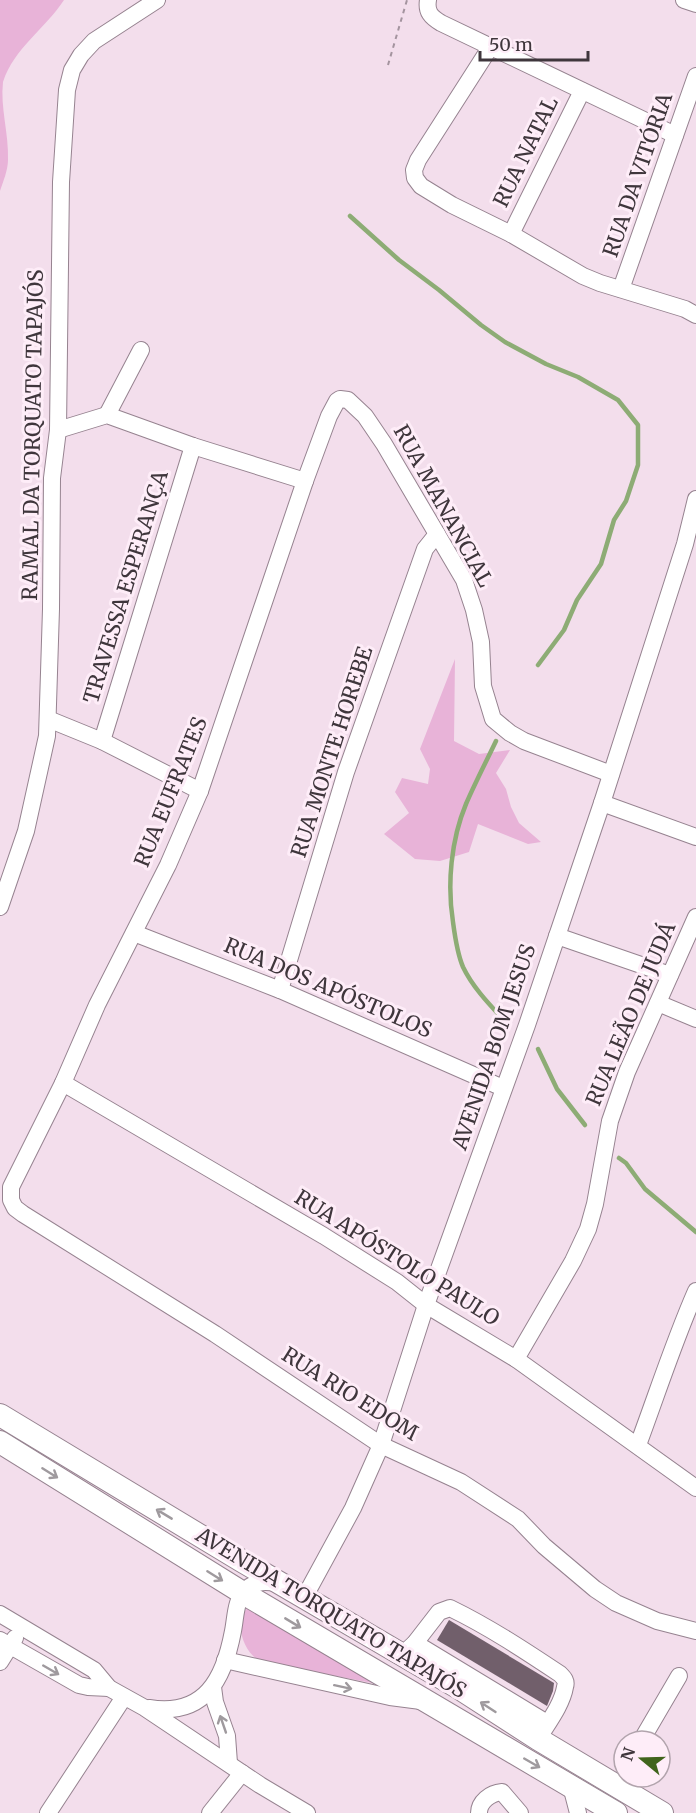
<svg xmlns="http://www.w3.org/2000/svg" width="696" height="1813" viewBox="0 0 696 1813" font-family="Merriweather,serif">
	<style>
		.green { fill: #e8b3d8 }
		.lines { fill: none; stroke-linecap: round; stroke-linejoin: round }
		.stream { stroke: #8dac75; stroke-width: 4.5 }
		.building { fill: #715f6b }
		.minor-casing { stroke: #968390; stroke-width: 18 }
		.highway-casing { stroke: #968390; stroke-width: 24 }
		.path { stroke: #a4949f; stroke-width: 2; stroke-dasharray: 4.5 4.5; stroke-linecap: butt }
		.minor { stroke: #fff; stroke-width: 16 }
		.highway { stroke: #fff; stroke-width: 22 }
		.oneway { stroke: #9f9a9e }
		.labels { text-anchor: middle; stroke-width: 6; stroke-linejoin: round; paint-order: stroke }
		.street-label { font-size: 21px; fill: #3f363c; stroke: #feedf8 }
	</style>
	<rect width="100%" height="100%" fill="#f3deec"/>
	<g class="green">
		<path d="M0,0H64C45,29 14,48 3,82C0,107 9,134 8,160C8,170 3,182 0,191Z"/>
		<path d="M455,659L454,741L479,754L510,750L496,773L506,789L511,807L519,823L541,842L528,844L478,824L469,852L440,861L415,859L384,834L409,813L395,792L402,778L428,784L430,769L420,749Z"/>
		<path d="M249,1605L372,1683L331,1675L272,1668C246,1659 231,1629 249,1605Z"/>
	</g>
	<g class="lines">
		<g class="stream">
			<path d="M350,216L399,260L439,290L481,325L505,342L546,364L578,377L618,400L638,425V465L626,501L614,520L601,564L577,600L564,630L538,665"/>
			<path d="M496,741C486,762 475,783 466,804C451,840 447,884 453,922C455,937 457,953 463,967C472,986 488,1003 502,1018"/>
			<path d="M538,1049L557,1089L585,1125"/>
			<path d="M619,1158L626,1163L645,1189L696,1232"/>
		</g>
	</g>
	<path class="building" d="M449,1620L554,1683L553,1691L547,1706L437,1640Z"/>
	<g class="lines">
		<g class="minor-casing">
			<g id="minor">
				<path d="M428,0C426,12 431,17 441,23L675,135"/>
				<path d="M684,0L696,4"/>
				<path d="M491,46L418,160L414,170L415,178L421,186L452,205L511,234L583,276L600,283L685,309L696,315"/>
				<path d="M511,234L582,91"/>
				<path d="M621,289L696,76"/>
				<path d="M107,415L141,350"/>
				<path d="M58,430L107,415L193,446L305,481"/>
				<path d="M48,719L102,741L200,791"/>
				<path d="M102,741L193,446"/>
				<path d="M611,774L524,741L510,733L493,719L483,686L481,642L474,610L464,580L384,444L365,416L348,400L340,399L337,401L329,416L305,481L200,791L168,865L97,1005L63,1083L11,1187V1200L15,1208L23,1214L215,1334L381,1445L461,1482L518,1519L544,1546L595,1589L616,1603L657,1621L696,1631"/>
				<path d="M602,803L696,837"/>
				<path d="M0,907L26,831L47,736L51,609L52,478L58,430L61,182L67,90L72,70L81,55L94,41L157,0"/>
				<path d="M134,933L280,990L503,1088"/>
				<path d="M557,936L670,975"/>
				<path d="M280,990L346,772L425,549L437,534"/>
				<path d="M658,1003L696,1019"/>
				<path d="M63,1083L324,1236L397,1282L426,1305L516,1359L696,1488"/>
				<path d="M516,1359L573,1261L588,1229L595,1204L610,1121L627,1072L696,917"/>
				<path d="M638,1445C657,1394 674,1341 696,1291"/>
				<path d="M304,1598L353,1508L381,1445L426,1305L527,1025L602,803L685,544L696,499"/>
				<path d="M0,1614L94,1670L109,1688L145,1708L260,1785L307,1813"/>
				<path d="M0,1640L79,1685L88,1687L109,1688"/>
				<path d="M415,1643L547,1723"/>
				<path d="M402,1655L415,1643L439,1612L450,1608C489,1627 524,1650 560,1674C564,1678 567,1681 565,1687C562,1705 547,1724 538,1739"/>
				<path d="M225,1660L390,1697L421,1701"/>
				<path d="M0,1662L15,1638"/>
				<path d="M213,1687L215,1702L227,1736L229,1763"/>
				<path d="M149,1708C205,1717 224,1679 233,1631C236,1616 235,1598 248,1588C257,1580 269,1582 279,1583"/>
				<path d="M641,1741L679,1676"/>
				<path d="M571,1786L578,1813"/>
				<path d="M48,1813L124,1697"/>
				<path d="M210,1813L242,1773"/>
				<path d="M479,1813C479,1802 490,1793 502,1792L520,1813"/>
			</g>
		</g>
		<g class="highway-casing">
			<g id="highway">
				<path d="M0,1415L242,1561L459,1688L538,1739L662,1813"/>
				<path d="M0,1442L243,1593L616,1813"/>
			</g>
		</g>
		<path class="path" d="M388,65L407,0"/>
		<use href="#minor" class="minor"/>
		<use href="#highway" class="highway"/>
	</g>
	<defs><path id="oneway-shaft" d="M-6 0H5M1.5-3L5.5 0L1.5 3" fill="none" stroke-width="1.6" stroke-linecap="round" stroke-linejoin="round" transform="scale(1.5)"/></defs>
	<g class="oneway">
		<use href="#oneway-shaft" transform="translate(50 1473) rotate(32)"/>
		<use href="#oneway-shaft" transform="translate(164 1514) rotate(-149)"/>
		<use href="#oneway-shaft" transform="translate(215 1576) rotate(32)"/>
		<use href="#oneway-shaft" transform="translate(293 1623) rotate(31)"/>
		<use href="#oneway-shaft" transform="translate(51 1670) rotate(30)"/>
		<use href="#oneway-shaft" transform="translate(343 1687) rotate(12)"/>
		<use href="#oneway-shaft" transform="translate(488 1707) rotate(-147)"/>
		<use href="#oneway-shaft" transform="translate(223 1724) rotate(-109)"/>
		<use href="#oneway-shaft" transform="translate(532 1763) rotate(30)"/>
	</g>
	<g class="labels">
		<g class="street-label">
			<text transform="translate(526 152) rotate(-64)" y="7">RUA NATAL</text>
			<text transform="translate(638 175) rotate(-71)" y="7">RUA DA VITÓRIA</text>
			<text transform="translate(33 435) rotate(-89)" y="7">RAMAL DA TORQUATO TAPAJÓS</text>
			<text transform="translate(443 506) rotate(61)" y="7">RUA MANANCIAL</text>
			<text transform="translate(126 587) rotate(-73)" y="7">TRAVESSA ESPERANÇA</text>
			<text transform="translate(332 752) rotate(-72)" y="7">RUA MONTE HOREBE</text>
			<text transform="translate(171 792) rotate(-68)" y="7">RUA EUFRATES</text>
			<text transform="translate(328 988) rotate(23)" y="7">RUA DOS APÓSTOLOS</text>
			<text transform="translate(631 1014) rotate(-67)" y="7">RUA LEÃO DE JUDÁ</text>
			<text transform="translate(494 1047) rotate(-71)" y="7">AVENIDA BOM JESUS</text>
			<text transform="translate(397 1258) rotate(32)" y="7">RUA APÓSTOLO PAULO</text>
			<text transform="translate(350 1394) rotate(32)" y="7">RUA RIO EDOM</text>
			<text transform="translate(331 1613) rotate(31)" y="7">AVENIDA TORQUATO TAPAJÓS</text>
		</g>
	</g>
	<g transform="translate(642 1759) rotate(289)"><circle r="28" fill="#feedf8" stroke="#b2a4ad" stroke-width="1.5"/>
	<path d="M0-4.5L10 22L0 15L-10 22Z" fill="#40641c"/>
	<text y="-9" font-size="16" font-weight="bold" text-anchor="middle" fill="#3f363c">N</text>
	</g>
	<path d="M480 51v9h108v-9" fill="none" stroke="#3f363c" stroke-width="3"/>
	<text x="489" y="51" font-size="18" fill="#3f363c" stroke="#feedf8" stroke-width="4.5" paint-order="stroke">50 m</text>
</svg>
